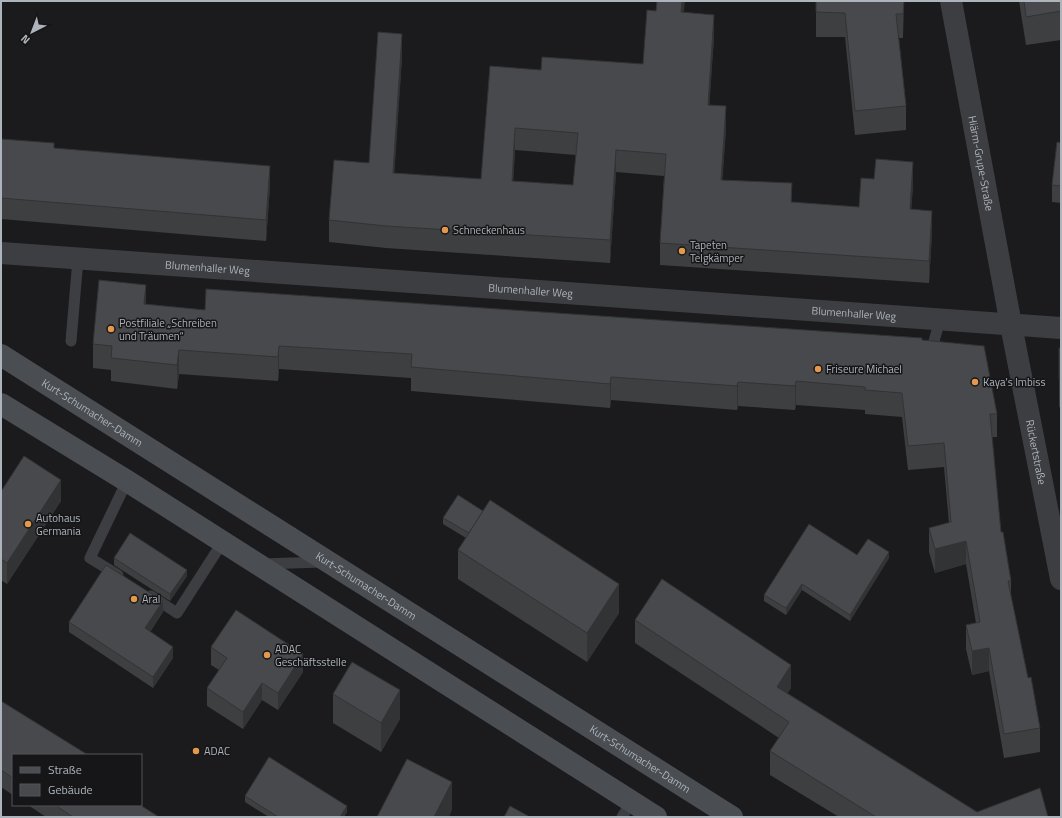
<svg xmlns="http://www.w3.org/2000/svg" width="1062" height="818" viewBox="0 0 1062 818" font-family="'Titillium Web',sans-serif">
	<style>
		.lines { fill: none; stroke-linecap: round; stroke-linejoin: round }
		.lane { stroke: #3c3e41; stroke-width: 11 }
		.street { stroke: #3c3e41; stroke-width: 22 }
		.secondary { stroke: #4a4d51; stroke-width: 22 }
		.wall { fill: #3e3f41; fill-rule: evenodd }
		.shaded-wall { fill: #323335 }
		.building { fill: #48494c; stroke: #323335; fill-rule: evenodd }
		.poi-dot { fill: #e3984c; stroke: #161618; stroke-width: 1.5 }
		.labels { text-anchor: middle; stroke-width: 3; stroke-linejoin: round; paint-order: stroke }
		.street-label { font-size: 11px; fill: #aeb4bb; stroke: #161618 }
		.poi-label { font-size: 11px; fill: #aeb4bb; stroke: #161618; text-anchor: start }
	</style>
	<rect width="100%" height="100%" fill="#1b1b1d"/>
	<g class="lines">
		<g class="lane">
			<path d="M71,341L78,259"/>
			<path d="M930,355L940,320"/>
			<path d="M262,564L323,562"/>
			<path d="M118,575L90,558L127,481"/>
			<path d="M151,596L177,613L222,543"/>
			<path d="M622,817L632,801"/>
		</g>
		<g class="street">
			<path id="s1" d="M951,1L1011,325L1061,579"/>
			<path id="s2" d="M1,253L1061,328"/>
		</g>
		<g class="secondary">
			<path id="s3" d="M1,355L732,817"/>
			<path d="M1,404L127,481L656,817"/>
		</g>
	</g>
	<g class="wall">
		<path d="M816,1H904L903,38H899L906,106V130L855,135L845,37H816Z"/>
		<path d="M1019,1H1061V40L1026,45Z"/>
		<path d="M683,12L714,37L709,105L726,129L722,180L792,202L859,207L913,185L911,209L932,233L929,283L660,265V243L664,176L616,172L610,263L386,248L329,242V220L369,163L402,57L394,173L481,179L541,70L643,64ZM515,150L576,155L573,185L513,181Z"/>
		<path d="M1,139L270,186L266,241L1,219Z"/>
		<path d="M1061,143V203L1052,202V185Z"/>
		<path d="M146,305L205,310L922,340L997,414V437H992L1001,532L1011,581V597L1028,678L1040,728V752L1004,758L989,671L972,675L966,649V625L976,623L966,564L935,573L929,552V528L949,523L944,467L908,470L902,417L865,414V410L796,405L795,410L738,406L737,410L611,400L610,408L411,391V378L279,369L278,381L179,374L177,389L111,381V370L93,368V344Z"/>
		<path d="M1061,348V408L1059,407V379Z"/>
		<path d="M1,489L61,501L7,584L1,580Z"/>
		<path d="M443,518L619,613L587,662L458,579V550L466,538L443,524Z"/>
		<path d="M114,558L187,576L170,601L114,565Z"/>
		<path d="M889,558L850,621L802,590L786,615L764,601V595Z"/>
		<path d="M163,612L150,632L173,658L153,688L69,632V622Z"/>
		<path d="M635,620L791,688L787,693L977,812L1048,817H839L770,775V751L779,738L635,643Z"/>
		<path d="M211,647L303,672L278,710L262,700L243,729L207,706V688L219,670L211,665Z"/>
		<path d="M333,694L400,719L381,752L333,723Z"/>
		<path d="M1,701L13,755V795L1,787Z"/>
		<path d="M245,796L347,812L344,817H269L245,802Z"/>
		<path d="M28,805H140L159,817H46Z"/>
	</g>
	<g class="shaded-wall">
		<path d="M682,1H685L681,35V12Z"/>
		<path d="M714,15V37L708,127V105Z"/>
		<path d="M402,34V57L393,195V173Z"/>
		<path d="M726,106V129L721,202V180Z"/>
		<path d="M515,128V150L512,203V181Z"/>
		<path d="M616,150V172L610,263V240Z"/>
		<path d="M913,162V185L910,231V209Z"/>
		<path d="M270,166V186L266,241V220Z"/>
		<path d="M792,183V206L791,202Z"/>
		<path d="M932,211V233L929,283V261Z"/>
		<path d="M146,285V308L144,304Z"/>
		<path d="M279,346V369L278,381V357Z"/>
		<path d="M179,350V374L177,389V365Z"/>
		<path d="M611,377V400L610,408V384Z"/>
		<path d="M796,381V405L795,410V386Z"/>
		<path d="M738,382V406L737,410V386Z"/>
		<path d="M61,480V501L7,584V563Z"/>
		<path d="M966,541V564L935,573V549Z"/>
		<path d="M889,552V558L850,621V615Z"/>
		<path d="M187,570V576L170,601V594Z"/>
		<path d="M619,584V613L587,662V633Z"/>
		<path d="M802,584V590L786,615V608Z"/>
		<path d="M163,601V612L145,639V628Z"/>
		<path d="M173,647V658L153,688V677Z"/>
		<path d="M989,648V671L972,675V651Z"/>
		<path d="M303,654V672L278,710V693Z"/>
		<path d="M791,665V688L777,710V687Z"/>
		<path d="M262,683V700L243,729V712Z"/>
		<path d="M400,690V719L381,752V723Z"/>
		<path d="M452,782V810L449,817H434Z"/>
		<path d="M347,806V812L344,817H340Z"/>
	</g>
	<g class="building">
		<path d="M657,1H682L681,12L714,15L708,105L726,106L721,180L792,183L791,202L859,207L861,178L874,179L876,159L913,162L910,209L932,211L929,261L660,243L666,154L616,150L610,240L386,226L329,220L334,160L369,163L378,32L402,34L393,173L481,179L490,66L541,70L542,57L643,64L647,10L656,11ZM515,128L578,133L573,185L512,181Z"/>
		<path d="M816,1H904L903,14H896L906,106L855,111L845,13L816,12Z"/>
		<path d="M1024,1H1061V11L1026,17Z"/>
		<path d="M1,139L54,143V148L270,166L266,220L1,198Z"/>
		<path d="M1057,142L1061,143V186L1052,185Z"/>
		<path d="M99,280L146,285L144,304L205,310L206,289L922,338V340L984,346L997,414H990L1001,532H1003L1011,581H1008L1028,678L1031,677L1040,728L1004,734L989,648L972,651L966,625L980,622L966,541L935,549L929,528L951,522L944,443L908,446L902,393L865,390V387L796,381L795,386L738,382L737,386L611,377L610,384L411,367L412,354L279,346L278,357L179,350L177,365L111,358L112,346L93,344Z"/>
		<rect x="1059" y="348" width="2" height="31"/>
		<path d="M24,456L61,480L7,563L1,559V489L2,490Z"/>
		<path d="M458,495L483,511L469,533L443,518Z"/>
		<path d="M490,500L619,584L587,633L458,550Z"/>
		<path d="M809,524L857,555L868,539L889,552L850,615L802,584L786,608L764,595Z"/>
		<path d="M130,533L187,570L170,594L114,558Z"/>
		<path d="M106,565L163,601L145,628L173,647L153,677L69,622Z"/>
		<path d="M662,579L791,665L777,687L977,812L1040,788L1048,817H876L770,751L789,722L635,620Z"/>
		<path d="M236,610L303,654L278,693L262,683L243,712L207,688L227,658L211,647Z"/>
		<path d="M352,662L400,690L381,723L333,694Z"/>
		<path d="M1,701L88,755H13V778L1,770Z"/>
		<path d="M269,757L347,806L340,817H278L245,796Z"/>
		<path d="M407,759L452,782L434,817H377Z"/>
		<path d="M55,805H140L159,817H73Z"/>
		<path d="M510,806L530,817H504Z"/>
	</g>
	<g class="poi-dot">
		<circle cx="445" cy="230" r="4"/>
		<circle cx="682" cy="251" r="4"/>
		<circle cx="111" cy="329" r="4"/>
		<circle cx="818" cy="369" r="4"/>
		<circle cx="975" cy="382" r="4"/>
		<circle cx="28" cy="524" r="4"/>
		<circle cx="134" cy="599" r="4"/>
		<circle cx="267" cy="655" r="4"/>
		<circle cx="196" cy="751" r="4"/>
	</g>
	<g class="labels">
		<g class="street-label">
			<text dy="4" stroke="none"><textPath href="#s1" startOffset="165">Hiärm-Grupe-Straße</textPath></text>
			<text dy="4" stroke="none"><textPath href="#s2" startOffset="207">Blumenhaller Weg</textPath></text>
			<text dy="4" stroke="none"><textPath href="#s2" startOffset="531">Blumenhaller Weg</textPath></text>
			<text dy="4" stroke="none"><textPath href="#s2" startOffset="855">Blumenhaller Weg</textPath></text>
			<text dy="4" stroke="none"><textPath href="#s3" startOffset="108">Kurt-Schumacher-Damm</textPath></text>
			<text dy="4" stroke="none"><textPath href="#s1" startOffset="459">Rückertstraße</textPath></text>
			<text dy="4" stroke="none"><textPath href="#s3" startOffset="432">Kurt-Schumacher-Damm</textPath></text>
			<text dy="4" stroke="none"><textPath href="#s3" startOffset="756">Kurt-Schumacher-Damm</textPath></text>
		</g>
		<g class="poi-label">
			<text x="453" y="234">Schneckenhaus</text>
			<text x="690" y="249">Tapeten<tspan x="690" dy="13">Telgkämper</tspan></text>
			<text x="119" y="327">Postfiliale „Schreiben<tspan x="119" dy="13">und Träumen“</tspan></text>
			<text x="826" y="373">Friseure Michael</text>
			<text x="983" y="386">Kaya's Imbiss</text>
			<text x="36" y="522">Autohaus<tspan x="36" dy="13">Germania</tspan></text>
			<text x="142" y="603">Aral</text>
			<text x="275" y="653">ADAC<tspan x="275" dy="13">Geschäftsstelle</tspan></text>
			<text x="204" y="755">ADAC</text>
		</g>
	</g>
	<rect width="1062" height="818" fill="none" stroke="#aeb4bb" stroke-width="4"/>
	<rect x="12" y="754" width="130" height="52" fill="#161618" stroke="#535559"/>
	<rect x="20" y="767" width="20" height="6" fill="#4a4d51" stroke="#535559"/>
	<text x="48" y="774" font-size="12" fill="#aeb4bb">Straße</text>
	<rect x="20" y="784" width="20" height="12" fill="#48494c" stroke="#535559"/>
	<text x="48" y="794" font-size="12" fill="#aeb4bb">Gebäude</text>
	<g transform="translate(32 32) rotate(222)" stroke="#161618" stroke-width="3" paint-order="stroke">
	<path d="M0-3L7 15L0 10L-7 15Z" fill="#aeb4bb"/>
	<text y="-6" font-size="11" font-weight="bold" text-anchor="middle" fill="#aeb4bb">N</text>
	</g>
</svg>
